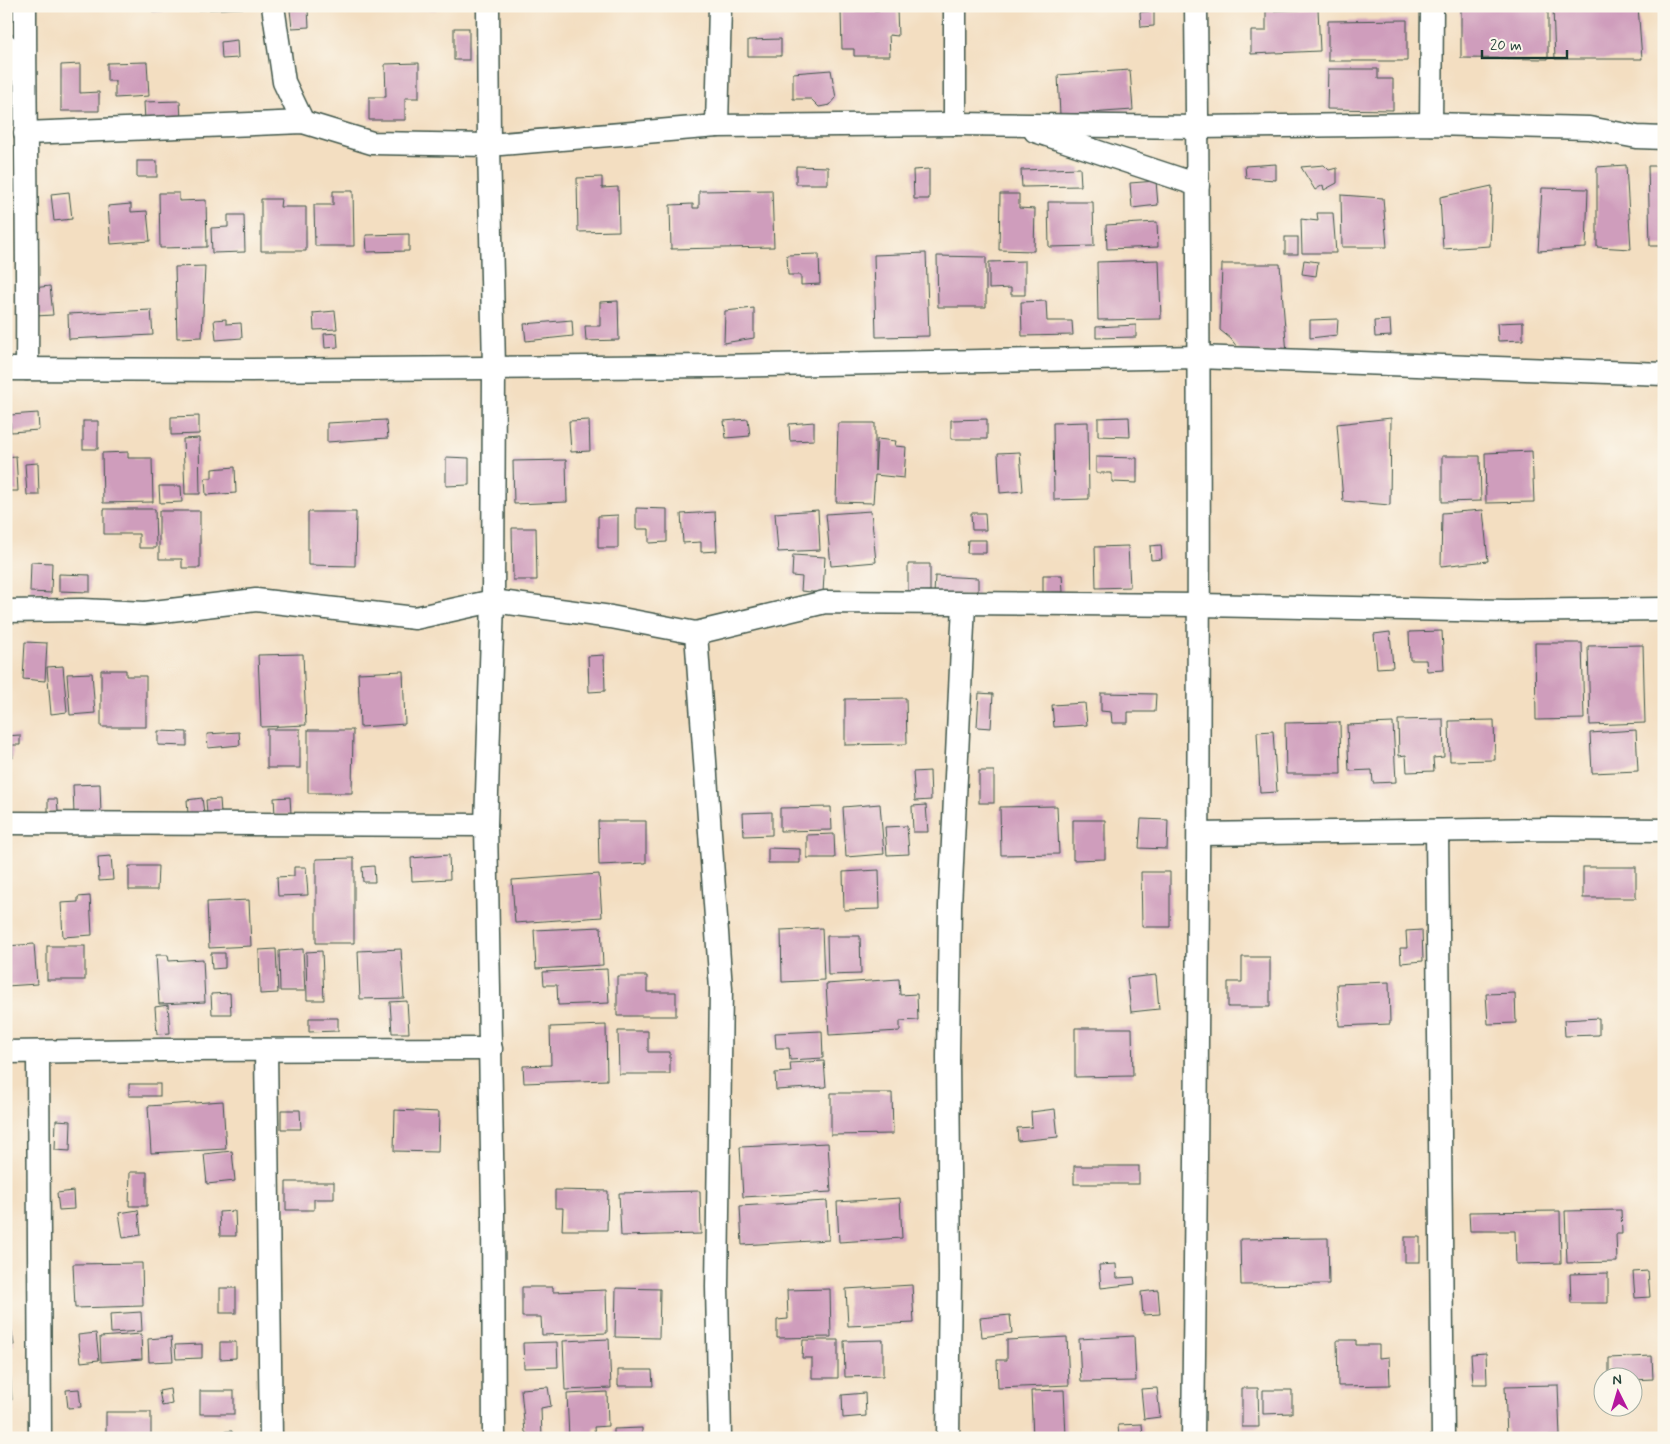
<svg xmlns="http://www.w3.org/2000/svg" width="1670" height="1444" viewBox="0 0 1670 1444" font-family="Mynerve,sans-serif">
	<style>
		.building { fill: #cf9dbc }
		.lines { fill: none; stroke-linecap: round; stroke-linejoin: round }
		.minor-casing { stroke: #3f5549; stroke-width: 25 }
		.minor { stroke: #fff; stroke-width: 22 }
	</style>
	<rect width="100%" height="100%" fill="#fbf7ec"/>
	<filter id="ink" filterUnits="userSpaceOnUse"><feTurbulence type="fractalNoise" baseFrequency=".02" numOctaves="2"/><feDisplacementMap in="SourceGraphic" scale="10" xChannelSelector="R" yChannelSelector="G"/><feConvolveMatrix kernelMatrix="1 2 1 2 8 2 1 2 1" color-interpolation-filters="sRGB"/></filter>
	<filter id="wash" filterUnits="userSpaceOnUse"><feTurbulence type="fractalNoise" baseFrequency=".0096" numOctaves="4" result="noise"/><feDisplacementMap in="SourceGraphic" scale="20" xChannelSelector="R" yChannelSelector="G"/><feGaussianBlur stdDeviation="1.12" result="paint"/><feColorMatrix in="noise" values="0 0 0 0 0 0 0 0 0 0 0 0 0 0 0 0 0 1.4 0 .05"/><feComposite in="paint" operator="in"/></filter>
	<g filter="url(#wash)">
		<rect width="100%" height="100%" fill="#f3dec1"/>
		<g id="blocks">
			<g class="building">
				<path d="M152,6H243V8L153,12Z"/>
				<path d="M331,6H356V8L331,9Z"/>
				<rect x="410" y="6" width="26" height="4"/>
				<path d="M1461,6H1548V59L1461,58Z"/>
				<path d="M1582,6H1638L1642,59H1555L1553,8Z"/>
				<path d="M308,9L309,27L292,28L290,10Z"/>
				<path d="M1318,9L1320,51L1251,54V31H1266V11Z"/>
				<path d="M897,10L898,36L889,35L890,56H854V49H842L841,11Z"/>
				<path d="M1154,11V26L1141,27L1140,12Z"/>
				<path d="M1407,20V61H1328V21Z"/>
				<rect x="454" y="28" width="15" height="32"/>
				<path d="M781,39V56H748V40Z"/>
				<path d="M237,40L238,58L222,59L221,42Z"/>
				<path d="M147,62L149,96L115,98V81H107V63Z"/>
				<path d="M419,63V98H405V120H369V97H386L385,64Z"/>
				<path d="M80,64V93L99,92V111H61V65Z"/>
				<path d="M1328,69H1378V79H1393V110L1327,109Z"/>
				<path d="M831,70L836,98L830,105L819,107L811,99H793V73Z"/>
				<path d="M1130,70L1133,110L1060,115L1058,75Z"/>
				<path d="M180,101L181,120L145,121L144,102Z"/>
				<rect x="137" y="161" width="20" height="16"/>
				<path d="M1276,164V180L1246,178L1245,166Z"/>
				<path d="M1324,165L1329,170L1337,168V183L1324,190L1323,185L1315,190L1301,167Z"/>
				<path d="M1626,165L1631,249L1597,247V167Z"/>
				<path d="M796,166L828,167V184H796Z"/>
				<path d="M1648,166H1664V246H1650Z"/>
				<path d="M1080,168L1081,186L1022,187L1021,170Z"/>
				<path d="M929,169V199H914L913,170Z"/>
				<path d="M602,177V188L618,187L619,231L578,232L577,178Z"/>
				<path d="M1156,181L1158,205L1132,208L1130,183Z"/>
				<path d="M1492,186L1490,246L1443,249L1440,197Z"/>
				<path d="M1542,188L1588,189L1586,248L1538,251Z"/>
				<path d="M772,190L774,247L671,249L670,205L693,204V208H699V191Z"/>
				<path d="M333,191H353L354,246H315L314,205H333Z"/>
				<path d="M69,192L72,219L54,221L51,194Z"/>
				<path d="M159,193H179V201L206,200L207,247L160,248Z"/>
				<path d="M1000,194H1019V208L1035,209L1034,251L999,250Z"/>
				<path d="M1341,195L1383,198L1387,247H1342Z"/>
				<path d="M261,199H281L280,207H306V251H261Z"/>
				<path d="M1048,202H1093L1094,246L1049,247Z"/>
				<path d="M131,204V212L147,211L150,241L111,244L108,206Z"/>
				<path d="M1317,213H1333L1336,253H1302L1301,219L1318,221Z"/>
				<path d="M228,215H244L245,252L212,253L211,228L228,227Z"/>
				<path d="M1157,222L1158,247L1107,249L1106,225Z"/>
				<path d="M409,234V251L367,252L366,235Z"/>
				<rect x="1285" y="237" width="13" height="17"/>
				<path d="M926,253L929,336L876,337L874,255Z"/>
				<path d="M819,254L820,284L801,285V275H788L787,255Z"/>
				<path d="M937,256L986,257V307H938Z"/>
				<path d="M1159,260L1161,319L1098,320L1097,262Z"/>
				<path d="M1304,260L1318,262L1316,276L1302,274Z"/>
				<path d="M1025,261V295H1011V288L989,289V262Z"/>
				<path d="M1222,264H1280L1287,354L1240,351L1231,339L1220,330Z"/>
				<path d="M205,266L202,337L177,338L175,267Z"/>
				<path d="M50,286L53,315L35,316L33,288Z"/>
				<path d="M618,301L619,340L586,341L585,326H600V302Z"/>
				<path d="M1046,301L1047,321H1072L1073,335L1022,336L1021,302Z"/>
				<path d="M754,308V338L724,343L725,311Z"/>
				<path d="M151,310L153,335L69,339L68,314Z"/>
				<path d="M335,311L337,329L314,330L313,313Z"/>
				<path d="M226,319V324L241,323L242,338L216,340L214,320Z"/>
				<path d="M1338,319L1337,335L1310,338V320Z"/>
				<path d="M572,320L573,336L526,341L524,324Z"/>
				<path d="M1390,320L1391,336L1375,337L1374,321Z"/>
				<path d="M1523,322V340L1498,341L1497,323Z"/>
				<path d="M1136,325V337L1096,338V327Z"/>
				<path d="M337,333L338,347L325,348L324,334Z"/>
				<path d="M38,413L39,430L11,432L10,415Z"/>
				<path d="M199,416V434L171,435V417Z"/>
				<path d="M1129,417L1130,437L1098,436V418Z"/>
				<path d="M1391,418L1390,505L1343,501L1337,424Z"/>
				<path d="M748,419L750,436L726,438L724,421Z"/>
				<path d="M987,419V439H951V420Z"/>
				<path d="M386,420L388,438L327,442V423Z"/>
				<path d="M589,420L590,451L571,452L569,421Z"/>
				<rect x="83" y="421" width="15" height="28"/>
				<path d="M814,422V440L790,441L789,424Z"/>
				<path d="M1088,422L1089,499L1054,500L1053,423Z"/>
				<path d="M838,423H875V471L877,439L896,441L895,446L906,447L904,478L875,475L873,503L836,502Z"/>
				<path d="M199,438L200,494H185L183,439Z"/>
				<path d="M1532,451L1534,502L1486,503L1485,453Z"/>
				<path d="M128,452V458H152L153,502L103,503L102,453Z"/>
				<path d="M1020,452L1023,491L1000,493L998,453Z"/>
				<path d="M16,456L18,491H6V457Z"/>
				<path d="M1442,456H1480L1481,501L1442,502Z"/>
				<path d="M446,457L469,458V485L446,486Z"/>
				<path d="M1096,457L1137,458V483L1112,482V473H1096Z"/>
				<path d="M566,460L567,502L514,504L513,461Z"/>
				<path d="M38,463L39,495H27L25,464Z"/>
				<path d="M235,467L236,493L206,495L205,478H212V469Z"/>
				<path d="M159,486H181L182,502L160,503Z"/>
				<path d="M636,508L667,509V542L649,543V529H636Z"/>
				<path d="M104,509H155L156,548H139V534H104Z"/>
				<path d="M818,510L820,550L778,552L775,513Z"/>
				<path d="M1483,510L1488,561L1441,566L1442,513Z"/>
				<path d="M159,511H200V568H182V559H159Z"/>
				<path d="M871,511L876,562L831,566L826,514Z"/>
				<path d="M308,512H356L355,566L308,565Z"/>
				<path d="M715,512L717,551L701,552V542L683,543L681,514Z"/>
				<path d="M971,513H985L986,530H972Z"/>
				<path d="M618,515V548H598V516Z"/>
				<path d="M512,528H536L537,580H513Z"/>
				<path d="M968,540H986V553H967Z"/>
				<path d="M1161,545L1162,559L1151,560L1150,546Z"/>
				<path d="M1128,546L1130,587L1096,588L1095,547Z"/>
				<path d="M793,555L825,557L823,593L801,591L802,577L792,576Z"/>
				<path d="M31,562L52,563L51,593L30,592Z"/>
				<path d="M908,564H930V591L908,592Z"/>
				<path d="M59,574L90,575V592L59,591Z"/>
				<path d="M1043,575H1062L1063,592H1043Z"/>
				<path d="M935,576L978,578V596L934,594Z"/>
				<path d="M1442,631L1444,670L1427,671L1426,660H1410L1409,632Z"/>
				<path d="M1390,632L1393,667L1377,668L1374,634Z"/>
				<path d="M25,642L47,643L45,681L23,679Z"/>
				<path d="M1535,643H1582L1584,719L1536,720Z"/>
				<path d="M1643,645L1645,723L1590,725L1588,646Z"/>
				<path d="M303,654L306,725L261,727L258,655Z"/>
				<path d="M604,655L605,691L589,692L588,656Z"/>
				<path d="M63,666L67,712L51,714L47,667Z"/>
				<path d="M101,670H126V676H146V727H101Z"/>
				<path d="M403,671L405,724L360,727L358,673Z"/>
				<path d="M92,673L95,713L70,715L67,674Z"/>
				<path d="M979,693L993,694L991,728L977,727Z"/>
				<path d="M1101,693L1156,694L1155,712H1128V723H1112L1111,712L1101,711Z"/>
				<path d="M906,698L907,744L845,745V699Z"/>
				<path d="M1085,703L1087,725L1054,727L1052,705Z"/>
				<path d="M1443,719L1444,757L1433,758L1434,771L1407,772L1406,755L1399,756L1398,720Z"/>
				<path d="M1494,720L1495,760L1450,761L1449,721Z"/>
				<path d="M1340,722L1341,774H1286L1285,723Z"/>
				<path d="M1393,723L1396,782L1373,783L1372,770L1349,771L1347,725Z"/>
				<rect x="267" y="729" width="33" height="39"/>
				<path d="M308,730H353L352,793H308Z"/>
				<path d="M1636,730L1638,771L1592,773L1590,733Z"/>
				<path d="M158,731L187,732V746L158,745Z"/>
				<path d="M1273,731L1277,792L1260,793L1257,732Z"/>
				<path d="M239,732L240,745L208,748L207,734Z"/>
				<path d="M20,735V745H12L13,758H6V736Z"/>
				<path d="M930,771L931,800L915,801L913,772Z"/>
				<rect x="979" y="771" width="15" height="32"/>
				<path d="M100,784L101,815H74L73,785Z"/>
				<path d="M290,797L291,814L275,815L274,798Z"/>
				<path d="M202,798L204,813L188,814L187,800Z"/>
				<path d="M48,799H57L58,811L48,812Z"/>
				<path d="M220,799L221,813L207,814L206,800Z"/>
				<path d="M880,804L884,854L846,857L843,807Z"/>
				<path d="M926,805L928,832H913L912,806Z"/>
				<path d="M1057,806L1059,854L1001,855L1000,807Z"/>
				<path d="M831,807L832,830L780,831V808Z"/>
				<path d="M772,812V835L744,836L743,813Z"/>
				<path d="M1141,819L1168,820L1167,849L1139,848Z"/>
				<path d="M1073,820H1105V859L1073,860Z"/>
				<path d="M598,821H646V863L599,865Z"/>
				<path d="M907,826L909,854L887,855L885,827Z"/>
				<path d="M834,834L835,858H807V835Z"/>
				<path d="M768,848L800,849V863H768Z"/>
				<path d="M449,855L450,879L412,881L411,858Z"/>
				<path d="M111,856L113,880L99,881L98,857Z"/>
				<path d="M354,858V943H316V859Z"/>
				<path d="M129,866H158L157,890H129Z"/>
				<path d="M374,866L375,882H363L362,867Z"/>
				<path d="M294,867H306L308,895L278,896L277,877L294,876Z"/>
				<rect x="1583" y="867" width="53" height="31"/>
				<path d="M879,870L880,909L844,910L843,872Z"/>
				<path d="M1141,872H1170V927H1142Z"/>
				<path d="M599,874L602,917L515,923L512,880Z"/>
				<path d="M90,896L92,935L63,937L61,903L78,902V897Z"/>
				<path d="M249,900L251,946L209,948L207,902Z"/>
				<path d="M601,927L603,965L536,969L534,930Z"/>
				<path d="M822,928L824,980L782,982L781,930Z"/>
				<path d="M1422,930L1423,961L1401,963L1400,948H1407L1406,931Z"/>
				<path d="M827,936H860L861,974L828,975Z"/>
				<path d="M34,944L37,984L6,986V946Z"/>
				<rect x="47" y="946" width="38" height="34"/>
				<path d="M276,949L278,993L260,994L259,950Z"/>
				<path d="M303,949L305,991H280L279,951Z"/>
				<path d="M401,949L404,998L360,999L358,951Z"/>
				<path d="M322,951L324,1000H307L306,952Z"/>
				<path d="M211,953H225V968L212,969Z"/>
				<path d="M156,955H168L169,961L203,959L205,1002L159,1004Z"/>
				<path d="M1242,957H1270V1007H1228V982H1242Z"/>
				<path d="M607,969L609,1003L558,1005L557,985H544L543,972Z"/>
				<path d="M1156,975L1159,1009L1131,1012L1127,978Z"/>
				<path d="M617,976H647V992H676V1016H617Z"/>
				<path d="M899,979L900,995L917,994L918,1020L900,1021V1031L829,1035L826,984Z"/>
				<path d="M1389,982L1390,1024L1339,1026L1337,984Z"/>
				<path d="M230,993L231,1014H212L211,994Z"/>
				<path d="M1515,993L1516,1023L1488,1024L1486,994Z"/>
				<path d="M407,1001L409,1033H392L390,1002Z"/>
				<path d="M168,1005L170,1033L157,1034L155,1007Z"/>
				<path d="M309,1018H338V1031L309,1032Z"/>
				<path d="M1599,1018V1035L1565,1036L1564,1020Z"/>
				<path d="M606,1025L607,1080L524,1083L523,1066L551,1065L550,1027Z"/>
				<path d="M1075,1028H1132L1133,1076L1075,1077Z"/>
				<path d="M618,1031H648V1052H670V1074H619Z"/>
				<path d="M822,1031L823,1058L790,1060L789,1048H776L775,1033Z"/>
				<path d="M824,1061L826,1087L776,1090L775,1073L791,1072L790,1063Z"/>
				<rect x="129" y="1084" width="31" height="12"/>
				<path d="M831,1093H892L893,1134L831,1135Z"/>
				<path d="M223,1101L226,1149L151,1153L148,1106Z"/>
				<path d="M1055,1109L1058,1137L1018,1141L1017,1128L1032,1127L1031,1112Z"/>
				<path d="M281,1110H300L301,1129H281Z"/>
				<path d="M395,1110L439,1112L438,1152L394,1151Z"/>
				<path d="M56,1120L71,1121L70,1151L55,1150Z"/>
				<path d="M828,1143L831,1192L743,1197L740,1147Z"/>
				<path d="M232,1151L235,1181L207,1184L204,1154Z"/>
				<rect x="1074" y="1166" width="65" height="18"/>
				<path d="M130,1172H147V1206H129Z"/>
				<path d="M286,1182H334V1199H314V1210H286Z"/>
				<path d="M555,1190L608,1191L607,1230H562L563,1208H555Z"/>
				<path d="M73,1191L74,1209L59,1210L57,1193Z"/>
				<path d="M700,1191L701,1234L621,1236L619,1193Z"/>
				<path d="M900,1198L902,1238L839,1242L837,1202Z"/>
				<path d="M827,1201L829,1240L742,1245L740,1206Z"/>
				<path d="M138,1210L141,1235L123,1238L119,1213Z"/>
				<path d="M1621,1210L1622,1234H1616L1617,1262L1567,1263L1565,1211Z"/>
				<path d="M235,1211L236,1236H220L219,1212Z"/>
				<path d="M1560,1211L1561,1263L1516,1264L1515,1231H1470L1469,1212Z"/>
				<rect x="1405" y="1237" width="15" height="25"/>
				<path d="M1328,1238L1329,1284L1241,1285L1240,1239Z"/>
				<path d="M142,1263L143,1306L75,1308L73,1264Z"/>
				<path d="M1116,1264L1117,1278L1134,1277L1135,1284L1101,1288L1099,1265Z"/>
				<path d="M1648,1271L1650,1297L1635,1298L1633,1272Z"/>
				<path d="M1608,1273V1303H1571L1570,1274Z"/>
				<path d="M912,1285L914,1323L848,1326L846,1289Z"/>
				<path d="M522,1287H553V1292L606,1290L607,1333L542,1335L541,1317H522Z"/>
				<rect x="220" y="1288" width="16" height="25"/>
				<path d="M616,1288L660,1289L659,1338L615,1337Z"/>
				<path d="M830,1289L831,1337L777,1338V1320L788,1319L787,1290Z"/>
				<path d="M1158,1290L1160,1314L1143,1315L1141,1292Z"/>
				<path d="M141,1312L142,1331L111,1333L110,1314Z"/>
				<path d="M9,1313L14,1345L6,1346V1314Z"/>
				<path d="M1010,1315L1012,1333L982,1337L980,1318Z"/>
				<path d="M96,1333L99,1360L81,1362L78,1335Z"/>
				<path d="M141,1334L142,1359L101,1362L100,1337Z"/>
				<path d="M1134,1336L1136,1381L1081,1382L1079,1339Z"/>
				<path d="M171,1337L173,1361L149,1362L148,1339Z"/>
				<path d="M1067,1337L1069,1385L998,1388L997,1360H1007V1340Z"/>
				<path d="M609,1339L611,1388L565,1390L563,1341Z"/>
				<path d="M803,1340H838V1378H812V1358H802Z"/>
				<path d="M883,1340V1376L845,1377L844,1341Z"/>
				<path d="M1337,1340H1356V1345H1379V1358L1389,1357L1390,1385L1338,1386Z"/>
				<path d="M220,1342H236V1358L220,1359Z"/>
				<path d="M557,1342L558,1367L524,1368L523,1343Z"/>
				<path d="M202,1344V1358L176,1359L175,1345Z"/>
				<path d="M1486,1353L1487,1384H1473L1471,1354Z"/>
				<path d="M1652,1356L1653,1379L1632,1380V1376H1609V1358Z"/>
				<path d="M6,1367H10L12,1400L6,1401Z"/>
				<path d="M618,1370H652L653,1386H618Z"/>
				<path d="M1558,1385L1560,1436L1507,1437L1505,1386Z"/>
				<path d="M548,1387L551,1406L541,1408L542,1438H533L525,1432L521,1389Z"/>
				<path d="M1157,1388L1160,1417L1144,1419L1141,1389Z"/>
				<path d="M1242,1388H1258L1259,1427H1242Z"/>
				<path d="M79,1389L81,1407L68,1408L66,1390Z"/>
				<path d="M170,1389L172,1404L162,1406L159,1391Z"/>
				<path d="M1064,1390L1066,1437L1033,1438L1031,1391Z"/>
				<path d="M1263,1390H1292V1413L1263,1414Z"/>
				<rect x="200" y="1391" width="34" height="23"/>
				<path d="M607,1392L608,1426L594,1427L595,1438H569L567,1394Z"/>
				<path d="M865,1393L866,1416L843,1418L842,1395Z"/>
				<rect x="106" y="1412" width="45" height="26"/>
				<path d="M1142,1424L1143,1438H1119L1118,1425Z"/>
				<path d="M642,1428V1438H614V1429Z"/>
				<path d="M232,1431V1438H216V1432Z"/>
			</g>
		</g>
	</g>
	<g filter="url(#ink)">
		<use href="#blocks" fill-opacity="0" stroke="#3f5549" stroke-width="1"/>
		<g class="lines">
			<g class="minor-casing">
				<g id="minor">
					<path d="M25,6C25,127 28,248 27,369"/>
					<path d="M273,6L284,82L303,122"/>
					<path d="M488,6L489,145L494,367L493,601L486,825L493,1208L494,1438"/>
					<path d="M955,6V124"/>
					<path d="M6,45L23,77"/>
					<path d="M1431,124L1432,6"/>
					<path d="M717,126L720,6"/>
					<path d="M1035,131L1198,185"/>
					<path d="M25,133L303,122L372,143L489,145L717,126L955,124L1198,127L1431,124L1589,128L1637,137L1664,138"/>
					<path d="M6,369L250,370L715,366L1198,357L1664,374"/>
					<path d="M6,611L82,610L145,613L256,600L415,618L493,601L611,617L696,633L825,602L1199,605L1506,611L1664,609"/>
					<path d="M696,633L721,989L717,1287L720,1438"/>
					<path d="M6,823L486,825"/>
					<path d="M1437,831L1443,1438"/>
					<path d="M1199,834L1550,829L1664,830"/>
					<path d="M266,1050L271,1438"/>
					<path d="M6,1052L163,1050L491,1049"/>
					<path d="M38,1053L40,1438"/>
					<path d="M948,1438L950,1275L948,1058L950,906L964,604"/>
					<path d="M1193,1438C1199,961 1201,483 1196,6"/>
				</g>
			</g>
			<use href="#minor" class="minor"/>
		</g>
	</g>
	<rect width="1670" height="1444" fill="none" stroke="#fbf7ec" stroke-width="25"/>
	<g transform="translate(1618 1392) rotate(355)"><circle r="24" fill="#fbf7ec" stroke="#a3ada2"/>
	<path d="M0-4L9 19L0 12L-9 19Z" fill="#b5179e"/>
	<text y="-8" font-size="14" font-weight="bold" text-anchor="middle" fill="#1f3d34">N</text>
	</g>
	<path d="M1482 50v8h85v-8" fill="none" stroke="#1f3d34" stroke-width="2.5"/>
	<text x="1490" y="50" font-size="15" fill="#1f3d34" stroke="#fbf7ec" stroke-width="4" paint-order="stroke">20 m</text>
</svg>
